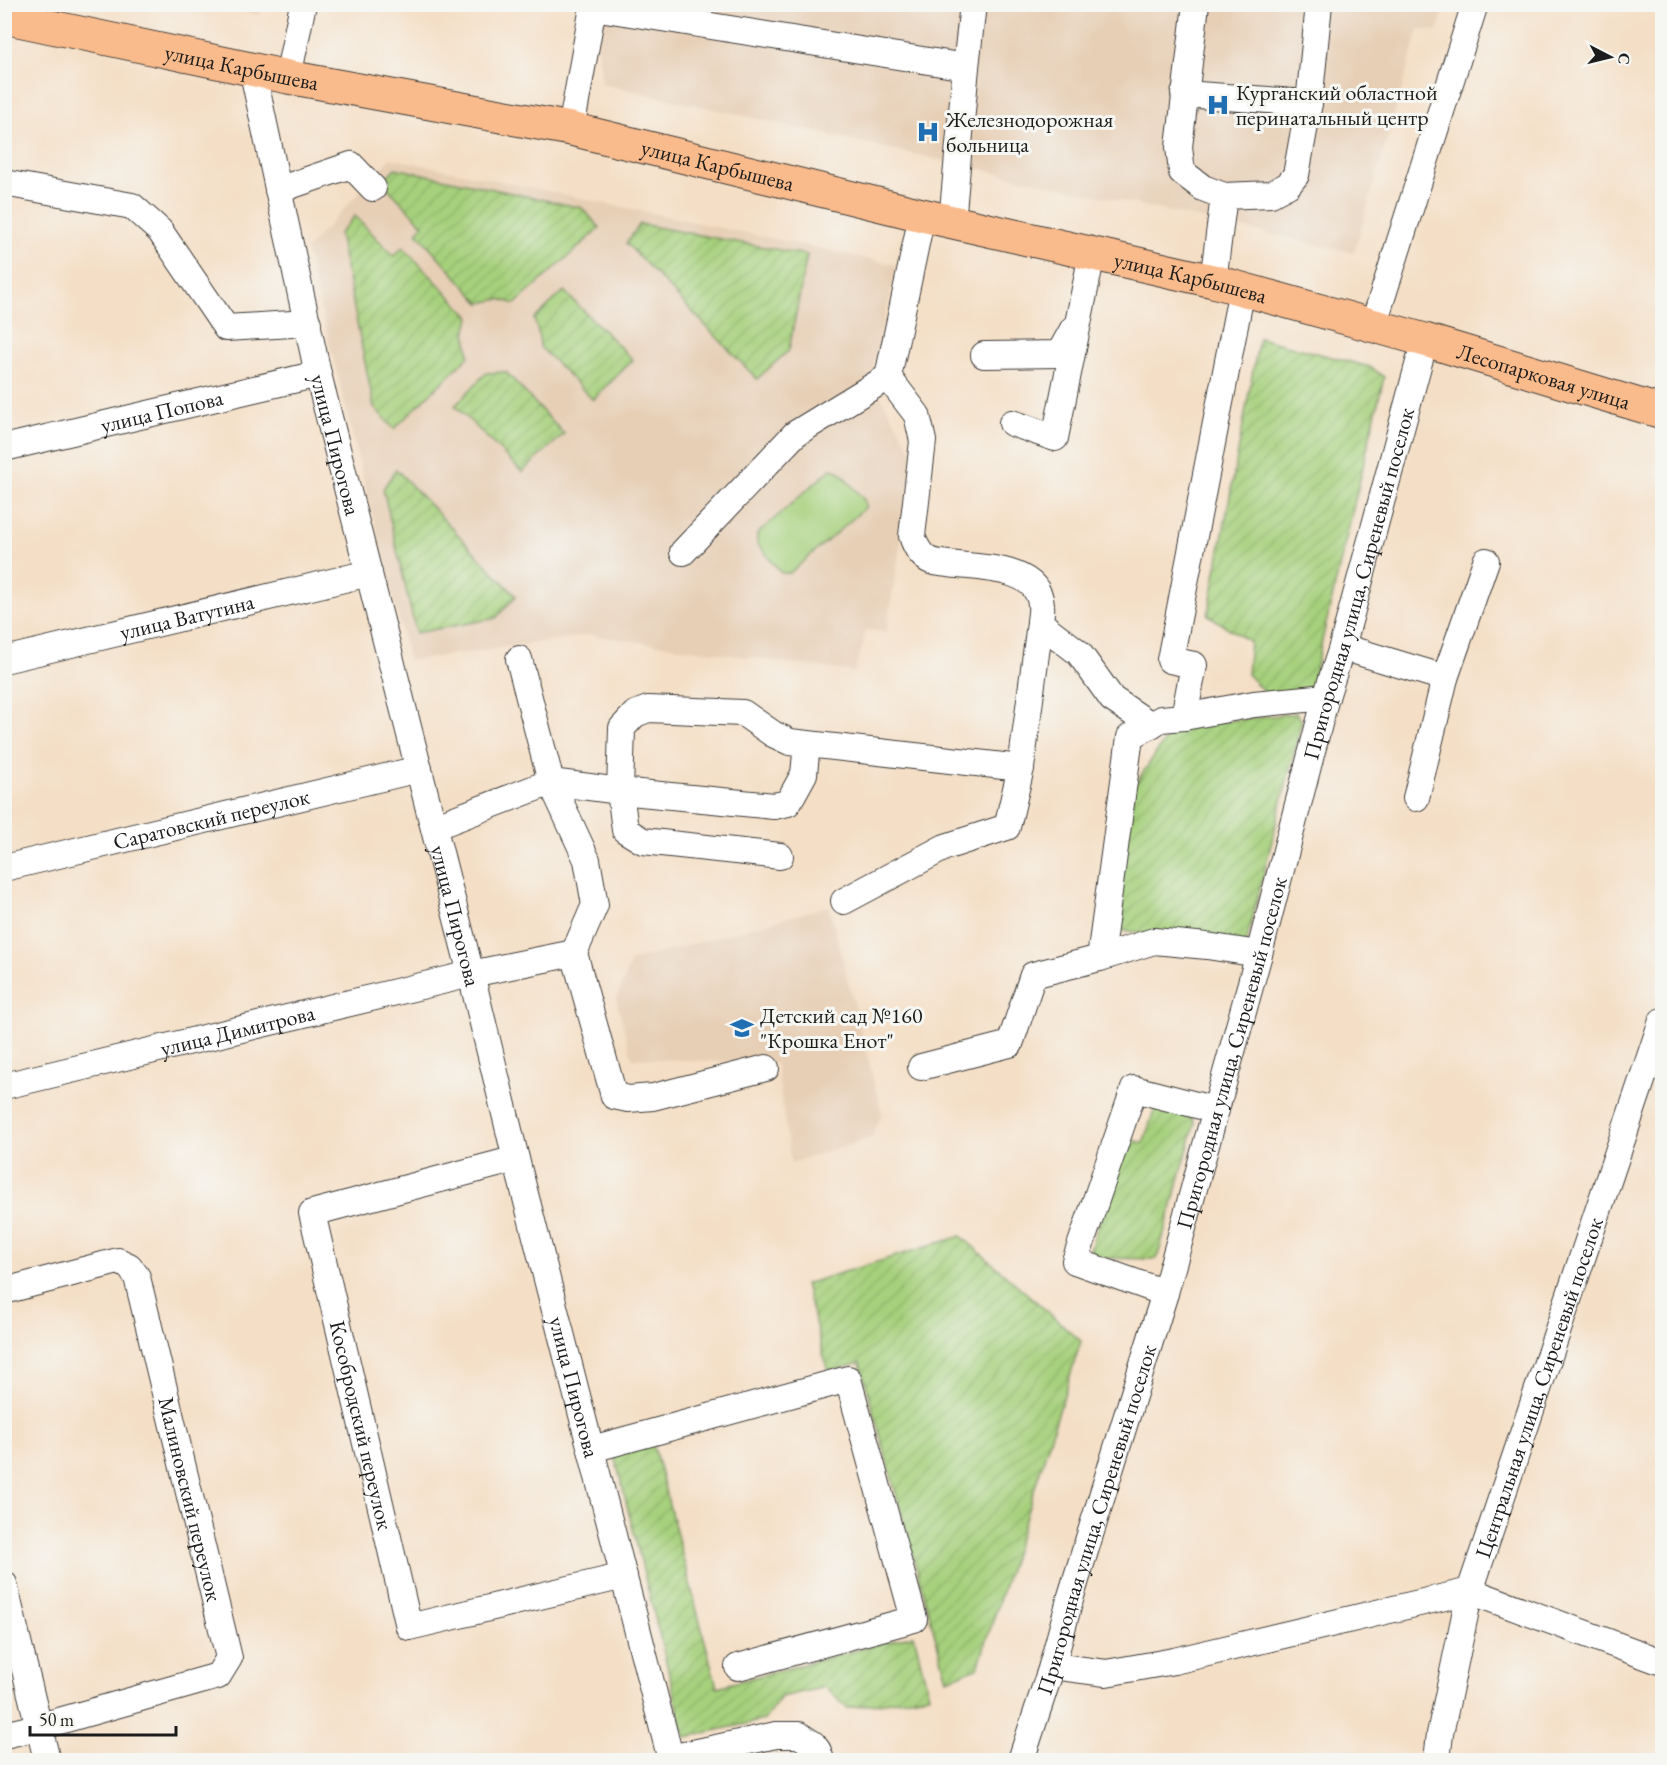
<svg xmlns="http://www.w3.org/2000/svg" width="1667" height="1765" viewBox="0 0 1667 1765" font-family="'EB Garamond',serif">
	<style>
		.built { fill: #e7cfb6 }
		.green { fill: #a6d07c; stroke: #61764c; stroke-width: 1.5 }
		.garden { fill: url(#garden-furrows); stroke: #61764c; stroke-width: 1.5 }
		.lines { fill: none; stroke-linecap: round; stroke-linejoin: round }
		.minor-casing { stroke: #3c3936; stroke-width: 28 }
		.major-casing { stroke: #3c3936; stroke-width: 35 }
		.minor { stroke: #fff; stroke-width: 26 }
		.major { stroke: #fabb8c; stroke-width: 33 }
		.labels { text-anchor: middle; stroke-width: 6; stroke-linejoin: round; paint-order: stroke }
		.street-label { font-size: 22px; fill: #1c1c1c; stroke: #f6f6f2 }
		.poi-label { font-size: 22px; fill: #1c1c1c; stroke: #f6f6f2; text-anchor: start }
	</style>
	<defs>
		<pattern id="garden-furrows" width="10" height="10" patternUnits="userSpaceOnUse" patternTransform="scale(1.5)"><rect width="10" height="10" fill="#a6d07c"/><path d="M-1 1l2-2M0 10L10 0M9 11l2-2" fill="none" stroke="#8eb26b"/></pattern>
	</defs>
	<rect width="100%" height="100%" fill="#f6f6f2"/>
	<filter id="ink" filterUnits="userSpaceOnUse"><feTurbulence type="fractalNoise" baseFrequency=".0167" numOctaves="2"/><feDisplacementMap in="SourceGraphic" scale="12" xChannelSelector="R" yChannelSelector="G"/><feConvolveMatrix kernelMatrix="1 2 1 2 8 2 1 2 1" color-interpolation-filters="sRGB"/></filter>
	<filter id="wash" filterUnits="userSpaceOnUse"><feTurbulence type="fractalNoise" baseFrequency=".008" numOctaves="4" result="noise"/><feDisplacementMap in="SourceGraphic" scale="24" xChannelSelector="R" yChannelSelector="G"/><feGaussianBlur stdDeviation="1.35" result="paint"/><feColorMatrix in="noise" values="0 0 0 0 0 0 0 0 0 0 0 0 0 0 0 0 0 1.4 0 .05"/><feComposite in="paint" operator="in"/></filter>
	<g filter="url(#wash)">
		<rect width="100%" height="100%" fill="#f4dfc6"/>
		<g class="built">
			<path d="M210,5H262L260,15Z"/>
			<path d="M594,5H1446L1437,31L1419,29L1354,253L602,84Z"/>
			<path d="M391,158L897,265L871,379L915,457L886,632L865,630L863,645L854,672L590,635L409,661L306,250Z"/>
			<path d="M829,906L882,1114L871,1138L791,1163L776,1064L632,1058L616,999L631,961Z"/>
		</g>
		<path class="green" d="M831,469L839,471L865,501V508L790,573H781L757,543V534Z"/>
		<g class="garden">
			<path d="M395,168L582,208L600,228L515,304L500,299L480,303L417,233L423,225L382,182Z"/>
			<path d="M355,216L394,256L403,247L470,317L466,332L469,356L394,429L374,407L339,234Z"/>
			<path d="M640,224L807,255L789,350L757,379L626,243Z"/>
			<path d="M564,291L633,360L593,400L540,347L539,335L534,319Z"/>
			<path d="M1259,338L1370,367L1384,377L1310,692L1269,697L1247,674L1250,642L1208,615Z"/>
			<path d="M506,372L564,434L522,472L455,406L486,373Z"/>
			<path d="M396,469L516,596L496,618L416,633L383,489Z"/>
			<path d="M1296,713L1302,721L1246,944L1232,947L1116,929L1133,787L1174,727Z"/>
			<path d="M1155,1108L1191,1117L1195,1123L1157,1259L1100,1258L1090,1250L1126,1138L1143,1143Z"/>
			<path d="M961,1236L1081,1341L978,1668L947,1679L860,1363L828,1372L805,1284Z"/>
			<path d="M651,1436L717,1687L914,1635L929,1695L847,1708L825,1687L781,1697L764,1720L685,1737L612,1446Z"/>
		</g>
	</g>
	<g filter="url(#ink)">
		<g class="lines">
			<g class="minor-casing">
				<g id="minor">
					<path d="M1196,4L1179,147L1182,172L1203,188L1224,196L1271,194L1288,185L1296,175L1309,103L1319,4"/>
					<path id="s1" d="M252,68L318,374L471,974L516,1159L671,1760"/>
					<path d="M288,77L303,4"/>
					<path d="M1184,94L1309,103"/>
					<path d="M571,129L593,7L966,67L973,4"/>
					<path d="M4,183L132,206L160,231L226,328L308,323"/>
					<path d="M278,190L351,165L373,188"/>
					<path d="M952,222L966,67"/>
					<path d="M1213,281L1224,196"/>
					<path d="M1373,326L1475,4"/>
					<path d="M984,355L1059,354L1073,329"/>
					<path d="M888,377L917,415L923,441L912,536C915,545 921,557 931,561C961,570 1038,560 1041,605C1042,611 1040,617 1040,623"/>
					<path d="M1012,423L1055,438L1092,254"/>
					<path id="s2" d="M4,448L318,374"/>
					<path d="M683,552L795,434L888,377L922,215"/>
					<path d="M1342,647L1445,678"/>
					<path d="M519,659L551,782L587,860L595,905L574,953L614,1096L628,1099L653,1097L766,1068"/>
					<path id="s3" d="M4,660L369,573"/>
					<path d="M1184,717L1194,665L1170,660L1242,289"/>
					<path d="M807,744L804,774L788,803L774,806L620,791L622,728L635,714L648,709L743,713L773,734L790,742L1021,768"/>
					<path d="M1416,798L1445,678L1486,561"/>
					<path d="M434,827L551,782L620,791L625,830L643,841L780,856"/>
					<path id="s4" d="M4,868L419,769"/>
					<path d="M844,901L945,847L1007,827L1021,768L1040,623L1079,653L1112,699L1151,725"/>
					<path d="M1100,958L1130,737L1161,719L1184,717L1254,704L1326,697"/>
					<path d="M921,1067L1010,1044L1033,975L1100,958L1154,941L1207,946L1259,954"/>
					<path id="s5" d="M4,1086L471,974L574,953"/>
					<path id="s6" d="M516,1159L312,1213L409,1627L624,1576"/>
					<path id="s7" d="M4,1291L118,1261L129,1266L137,1277L229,1658L218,1676L38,1727L4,1735"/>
					<path d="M1165,1293L1075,1261L1134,1089L1216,1110"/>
					<path d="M592,1449L848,1379L914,1619L738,1667"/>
					<path d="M4,1584L47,1760"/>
					<path d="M1052,1666L1106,1673L1174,1661L1470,1591L1662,1662"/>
					<path d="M670,1758L776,1735H799L813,1744L818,1751L821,1760"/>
					<path id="s8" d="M1021,1760L1052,1666L1071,1596L1165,1293L1259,954L1326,697L1342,647L1425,340"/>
					<path id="s9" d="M1437,1760L1440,1734L1470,1591L1662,1021"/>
				</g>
			</g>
			<g class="major-casing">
				<g id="major">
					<path id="s10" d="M4,17L288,77L571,129L922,215L1213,281L1425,340L1662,412"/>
				</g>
			</g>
			<use href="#minor" class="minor"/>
			<use href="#major" class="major"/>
		</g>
	</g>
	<defs>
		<g id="hospital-bare" transform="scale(1.8)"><path d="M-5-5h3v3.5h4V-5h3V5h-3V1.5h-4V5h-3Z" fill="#1f6fb2" stroke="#f6f6f2" stroke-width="2.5" paint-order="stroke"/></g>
		<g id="school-bare" transform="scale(1.8)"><path d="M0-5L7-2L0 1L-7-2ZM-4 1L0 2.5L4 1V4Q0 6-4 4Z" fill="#1f6fb2" stroke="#f6f6f2" stroke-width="2.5" paint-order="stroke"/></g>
	</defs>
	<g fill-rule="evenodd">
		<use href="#hospital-bare" x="1218" y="105"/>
		<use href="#hospital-bare" x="928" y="132"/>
		<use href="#school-bare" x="742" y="1028"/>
	</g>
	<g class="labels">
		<g class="street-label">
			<text dy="8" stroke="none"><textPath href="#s10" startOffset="243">улица Карбышева</textPath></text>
			<text dy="8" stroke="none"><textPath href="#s10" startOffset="729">улица Карбышева</textPath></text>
			<text dy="8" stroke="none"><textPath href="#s10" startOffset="1215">улица Карбышева</textPath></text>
			<text dy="8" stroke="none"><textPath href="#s10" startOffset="1582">Лесопарковая улица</textPath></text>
			<text dy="8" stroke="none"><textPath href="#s2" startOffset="162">улица Попова</textPath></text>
			<text dy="8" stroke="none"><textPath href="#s1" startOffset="386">улица Пирогова</textPath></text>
			<text dy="8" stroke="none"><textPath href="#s8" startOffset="1224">Пригородная улица, Сиреневый поселок</textPath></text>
			<text dy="8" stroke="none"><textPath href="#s3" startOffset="188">улица Ватутина</textPath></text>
			<text dy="8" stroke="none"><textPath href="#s4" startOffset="213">Саратовский переулок</textPath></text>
			<text dy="8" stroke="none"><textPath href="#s1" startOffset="872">улица Пирогова</textPath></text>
			<text dy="8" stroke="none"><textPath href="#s5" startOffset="240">улица Димитрова</textPath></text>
			<text dy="8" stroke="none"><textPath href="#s8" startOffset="738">Пригородная улица, Сиреневый поселок</textPath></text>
			<text dy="8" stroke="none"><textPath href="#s1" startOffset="1358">улица Пирогова</textPath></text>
			<text dy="8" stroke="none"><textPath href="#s9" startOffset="387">Центральная улица, Сиреневый поселок</textPath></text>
			<text dy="8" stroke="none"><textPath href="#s6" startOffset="429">Кособродский переулок</textPath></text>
			<text dy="8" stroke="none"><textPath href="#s7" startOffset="372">Малиновский переулок</textPath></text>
			<text dy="8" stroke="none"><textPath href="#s8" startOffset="252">Пригородная улица, Сиреневый поселок</textPath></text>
		</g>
		<g class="poi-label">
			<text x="1236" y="100">Курганский областной<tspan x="1236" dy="25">перинатальный центр</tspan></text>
			<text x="946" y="127">Железнодорожная<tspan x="946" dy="25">больница</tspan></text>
			<text x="760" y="1023">Детский сад №160<tspan x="760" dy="25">"Крошка Енот"</tspan></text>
		</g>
	</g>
	<rect width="1667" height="1765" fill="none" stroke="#f6f6f2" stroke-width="24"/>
	<g transform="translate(1610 57) rotate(97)" stroke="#f6f6f2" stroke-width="4.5" paint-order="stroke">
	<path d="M0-4.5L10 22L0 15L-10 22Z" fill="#1c1c1c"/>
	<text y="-9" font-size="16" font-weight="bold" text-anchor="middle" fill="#1c1c1c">С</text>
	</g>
	<path d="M30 1726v9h146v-9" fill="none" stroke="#1c1c1c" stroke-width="3"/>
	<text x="39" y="1726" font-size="18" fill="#1c1c1c" stroke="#f6f6f2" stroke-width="4.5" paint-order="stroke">50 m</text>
</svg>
